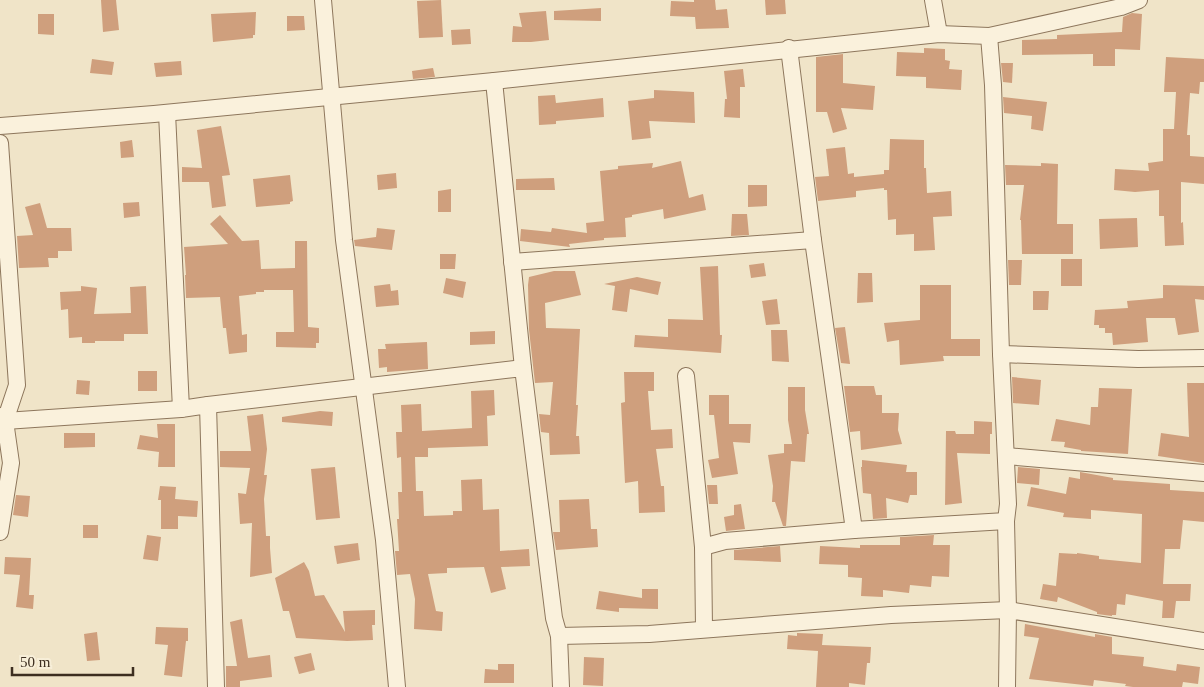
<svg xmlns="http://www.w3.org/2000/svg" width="1204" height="687" viewBox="0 0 1204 687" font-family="Georgia,serif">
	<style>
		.building { fill: #cf9f7d }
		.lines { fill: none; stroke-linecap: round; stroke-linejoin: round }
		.street-casing { stroke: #8d765c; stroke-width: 18 }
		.street { stroke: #faf1dc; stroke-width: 16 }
	</style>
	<rect width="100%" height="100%" fill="#f0e4c8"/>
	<g class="building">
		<path d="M101,0H116L119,30L103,32Z"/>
		<path d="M441,0L443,37L419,38L417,1Z"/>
		<path d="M694,0H715L716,10L727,9L729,28L696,29L695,17L670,16L671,1L694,2Z"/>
		<path d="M765,0H785L786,14L766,15Z"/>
		<path d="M601,8V21L554,20V11Z"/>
		<path d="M546,11L549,40L531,42H512L513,26L522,27L519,13Z"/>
		<path d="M256,12L255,35H253V38L213,42L211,14Z"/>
		<path d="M1132,13L1142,14L1140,50L1115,49V66H1093V54L1022,55V40L1057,39V35L1122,32L1123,17Z"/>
		<path d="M38,14H54V35L38,34Z"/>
		<path d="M287,16H304L305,30L287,31Z"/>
		<path d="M470,29L471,44L452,45L451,30Z"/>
		<path d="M924,48L945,49V60L950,61L949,69L962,70L961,90L926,88V77L896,76L897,52L924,53Z"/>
		<path d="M843,54V83L875,86L873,110L841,108L847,129L833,133L827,112H816V57Z"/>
		<path d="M1166,57L1204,59V82H1200L1199,94L1190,93L1187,135H1190V156L1204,157V184L1181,182V223L1183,222L1184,245L1165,246L1164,216H1159V190L1135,192L1114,190L1115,169L1149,171L1148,163L1163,161V129H1174L1176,92H1164Z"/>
		<path d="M92,59L114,62L112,75L90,73Z"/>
		<path d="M181,61L182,75L156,77L154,63Z"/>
		<path d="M1001,63H1013L1012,83L1003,82Z"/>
		<path d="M433,68L435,77L413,79L412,71Z"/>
		<path d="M743,69L745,87H740V118L724,117L725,99H727L724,71Z"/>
		<path d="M654,90L694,92L695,123L649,121L651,138L632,140L628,101L654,98Z"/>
		<path d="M555,95L556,103L603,98L604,117L556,121V124L539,125L538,96Z"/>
		<path d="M1003,97L1047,102L1043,131L1031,129L1032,116L1004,113Z"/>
		<path d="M221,126L230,175L222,176L226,206L212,208L209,182H182V167L202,168L197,130Z"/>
		<path d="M890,139L924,140V168H926L927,193L951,191L952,216L933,217L935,250L914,251V234L896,235V219L888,220L887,190H884V188L856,191V197L818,201L815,177L829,176L826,149L845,147L848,174L854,173V177L884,174V170H889Z"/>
		<path d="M132,140L134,157L121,158L120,142Z"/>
		<path d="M681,161L689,198L703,194L706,210L664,219L663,209L632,215V217L625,218L626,237L604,238V240L569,244L570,247L520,241L521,229L551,232L552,228L587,233L586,223L604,221L600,171L618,169V166L653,163L652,168Z"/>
		<path d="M1041,163L1058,164L1057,224H1073V254H1022L1021,220H1020L1024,185H1006L1005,165L1041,166Z"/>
		<path d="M396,173L397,188L378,190L377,175Z"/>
		<path d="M290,175L293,201L290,202V204L256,207L253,179Z"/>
		<path d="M554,178L555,190H516V179Z"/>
		<path d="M748,185H767V206L748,207Z"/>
		<path d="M451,189V212H438V191Z"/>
		<path d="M139,202L140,216L124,218L123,203Z"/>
		<path d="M40,203L47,228H71L72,251H58V258H48L49,267L19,268L17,236L33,235L25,207Z"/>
		<path d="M732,214H747L749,235L731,236Z"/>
		<path d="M220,215L242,241L259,240L261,269L295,268V241H307L308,327L319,328V343H316V348L276,347V332H294L293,290H264V292H256V294L239,296L242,335L247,334V352L229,354L226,328H223L220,297L186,298L185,275H186L184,247L228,244L210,224Z"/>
		<path d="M1137,218L1138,247L1100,249L1099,219Z"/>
		<path d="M377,228L395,230L392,250L355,246L354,240L376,237Z"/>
		<path d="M440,254H456L455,269H440Z"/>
		<rect x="1061" y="259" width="21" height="27"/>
		<path d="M1008,260H1022L1021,285H1009Z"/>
		<path d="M764,263L766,276L751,278L749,265Z"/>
		<path d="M718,266L720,335H722L721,353L634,347L635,335L668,337V319L703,320L700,267Z"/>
		<path d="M554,271H575L581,295L545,303L546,328L580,329L576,405H578L576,436H579L580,454L550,455L549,433L541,432L539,414L550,415L553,382L535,383L529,330L528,285L529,277Z"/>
		<path d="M858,273H872L873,302L857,303Z"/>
		<path d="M637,277L661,282L658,295L630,289L627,312L612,310L615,286L604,284Z"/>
		<path d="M446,278L466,282L463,298L443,293Z"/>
		<path d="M390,284L391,291L398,290L399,305L376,307L374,286Z"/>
		<path d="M920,285H951V339H980V356H943L944,361L900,365L899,340L887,342L884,323L920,320Z"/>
		<path d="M1163,285L1204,286V300L1195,299L1199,332L1178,335L1175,318H1146L1148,342L1113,345L1112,333H1105V328H1099V325H1094L1095,310L1128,308L1127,301L1163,298Z"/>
		<path d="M81,286L97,288L94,314L131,313L130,287L146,286L148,334H124V341H95V343H82V337L69,338L68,309L61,310L60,292L81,291Z"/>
		<path d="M1033,291H1049L1048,310H1033Z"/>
		<path d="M777,299L780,324L766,325L762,301Z"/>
		<path d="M845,327L850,364L841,363L835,328Z"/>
		<path d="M771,330H787L789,362L772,361Z"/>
		<path d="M495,331V344L470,345V332Z"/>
		<path d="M427,342L428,369L387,372V367L379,368L378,349H386L385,344Z"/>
		<rect x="138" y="371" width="19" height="20"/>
		<path d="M624,372H654V391H648L651,430L672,429L673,448L656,449L661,486H664L665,512L639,513L638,481L625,483L621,403L625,402Z"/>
		<path d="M1012,377L1041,380L1039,405L1013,403Z"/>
		<path d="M77,380L90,381L89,395L76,394Z"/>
		<path d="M1187,383H1204V463L1158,456L1161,433L1189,437Z"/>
		<path d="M844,386H874L876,395H882V413H899L898,430L902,444L861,450L860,431L850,432Z"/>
		<path d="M788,387H805V410L809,434H807L805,462L791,461L786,526H783L775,502H772L773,486L768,455L784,453V444H792L788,420Z"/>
		<path d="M1099,388L1132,389L1128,454L1081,451V450L1064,447L1065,442L1051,441L1056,419L1090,425L1091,407H1098Z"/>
		<path d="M494,390L495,415L487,416L488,446L428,448V457H415L416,491H423L424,516L453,515V511H462L461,480L482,479L483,510L499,509L500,551L529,549L530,566L501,567L506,589L491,593L484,567L447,568V573L428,574L436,611L443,612L442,631L414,629L415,599L410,574L397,575L395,551H399L397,519H399L398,492H402L401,457L397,458L396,432H402L401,405L421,404L422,431L472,428L471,391Z"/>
		<path d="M709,395H729V424H751L750,443L733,442L738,474L712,478L708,460L719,458L714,415H709Z"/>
		<path d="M320,411L333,412L332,426L282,422V417Z"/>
		<path d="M263,414L267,449L264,475H267L264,499L266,536H270V548L272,573L250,577L252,523L240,524L238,493L246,494L250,468L220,467V451H251L247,416Z"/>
		<path d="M974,421L992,422V434H990V454L957,453L962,503L945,505L946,431H955L956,434H974Z"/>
		<path d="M157,424H175V467H158L159,452L137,449L140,435L158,438Z"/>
		<path d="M64,433H95V447L64,448Z"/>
		<path d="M862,460L907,465L906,472H917V495H910L908,503L886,498L887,518L873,519L871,494L863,493L861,467H862Z"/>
		<path d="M335,467L340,518L316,520L311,469Z"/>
		<path d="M1018,467L1040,469L1039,485L1017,483Z"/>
		<path d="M1080,472L1113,478V480L1170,484V490L1204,492V522L1183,520L1180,549H1165L1163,584H1191L1190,601H1176L1174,618H1162L1163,601L1126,594L1125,605L1117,604L1116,615H1112V616L1097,614V612L1058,597L1057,602L1040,599L1043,584L1056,586L1059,553L1077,554V553L1099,556V559L1141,563L1142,514L1091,510V519L1063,517L1064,513L1027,506L1031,487L1066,494L1069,477L1080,479Z"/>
		<path d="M707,485H717L718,504H709Z"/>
		<path d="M160,486L176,487L175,499L198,501L197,517L178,516V529H161V500H158Z"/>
		<path d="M16,495L30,496L28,517L13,515Z"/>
		<path d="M589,499L591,529H597L598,547L556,550L553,532H560L559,500Z"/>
		<path d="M741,504L745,529L726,531L724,517L734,515V505Z"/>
		<rect x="83" y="525" width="15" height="13"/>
		<path d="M147,535L161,537L158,561L143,559Z"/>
		<path d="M934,535L933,545H950L949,577L932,576L931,587L910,585L909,593L883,590V597L861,596L862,578L848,577V565L819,564L820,546L860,548V545H900V537Z"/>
		<path d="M358,543L360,560L337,564L334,546Z"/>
		<path d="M780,546L781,562L734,560V550Z"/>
		<path d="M5,557L31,558L29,595H34L33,609L16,607L20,575L4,574Z"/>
		<path d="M304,562L309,571L315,596L324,595L345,632L343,611L375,610V625H372L373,640L347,641L296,638L289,611H283L275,578Z"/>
		<path d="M642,589H658V609L619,608V612L596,609L599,591L642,598Z"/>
		<path d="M242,619L248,658L270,655L272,677L240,681V687H226V666H237L230,622Z"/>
		<path d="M1025,624L1095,637V634L1112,637V654L1144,657L1143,666L1176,671L1177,664L1200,667L1198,684L1183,682L1182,687H1133L1125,686L1126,684L1094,680L1093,686L1029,679L1039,638L1024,636Z"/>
		<path d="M156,627L188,628V641H186L182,677L164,675L168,645L155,644Z"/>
		<path d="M97,632L100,660L87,661L84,634Z"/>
		<path d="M797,633L823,634L822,645L871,647L870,663H867L865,685L849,683V687H816L818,651L787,649L788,635L797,636Z"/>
		<path d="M311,653L315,670L299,674L294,657Z"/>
		<path d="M584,657L604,658L603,686L583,685Z"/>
		<path d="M498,664H514V683H484L485,669L498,670Z"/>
	</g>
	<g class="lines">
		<g class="street-casing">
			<g id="street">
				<path d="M323,0L344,240L384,540L397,687"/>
				<path d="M933,0L939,34"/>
				<path d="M989,36L1121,7L1139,0"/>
				<path d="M789,48L813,240L854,530"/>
				<path d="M494,81L523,368"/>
				<path d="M167,113L181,409"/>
				<path d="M0,126L154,114L494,81L939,34L989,36L993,85L1001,354L1008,504L1006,521L1008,610L1007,687"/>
				<path d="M0,143L17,385L5,421L11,463L0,532"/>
				<path d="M512,262L813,240"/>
				<path d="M1001,354L1138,359L1204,358"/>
				<path d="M686,376L703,547L704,628"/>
				<path d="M208,405L523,368L554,618L559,636L561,687"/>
				<path d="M0,416L5,421L181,409L208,405L216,687"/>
				<path d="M1006,456L1204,473"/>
				<path d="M703,547L725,541L854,530L1006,521"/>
				<path d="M559,636L649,634L891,615L1008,610L1204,641"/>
			</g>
		</g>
		<use href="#street" class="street"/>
	</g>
	<path d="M12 667v8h121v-8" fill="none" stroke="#3d2e20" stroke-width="2.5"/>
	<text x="20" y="667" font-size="15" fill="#3d2e20" stroke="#f7eed8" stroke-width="4" paint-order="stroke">50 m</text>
</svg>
